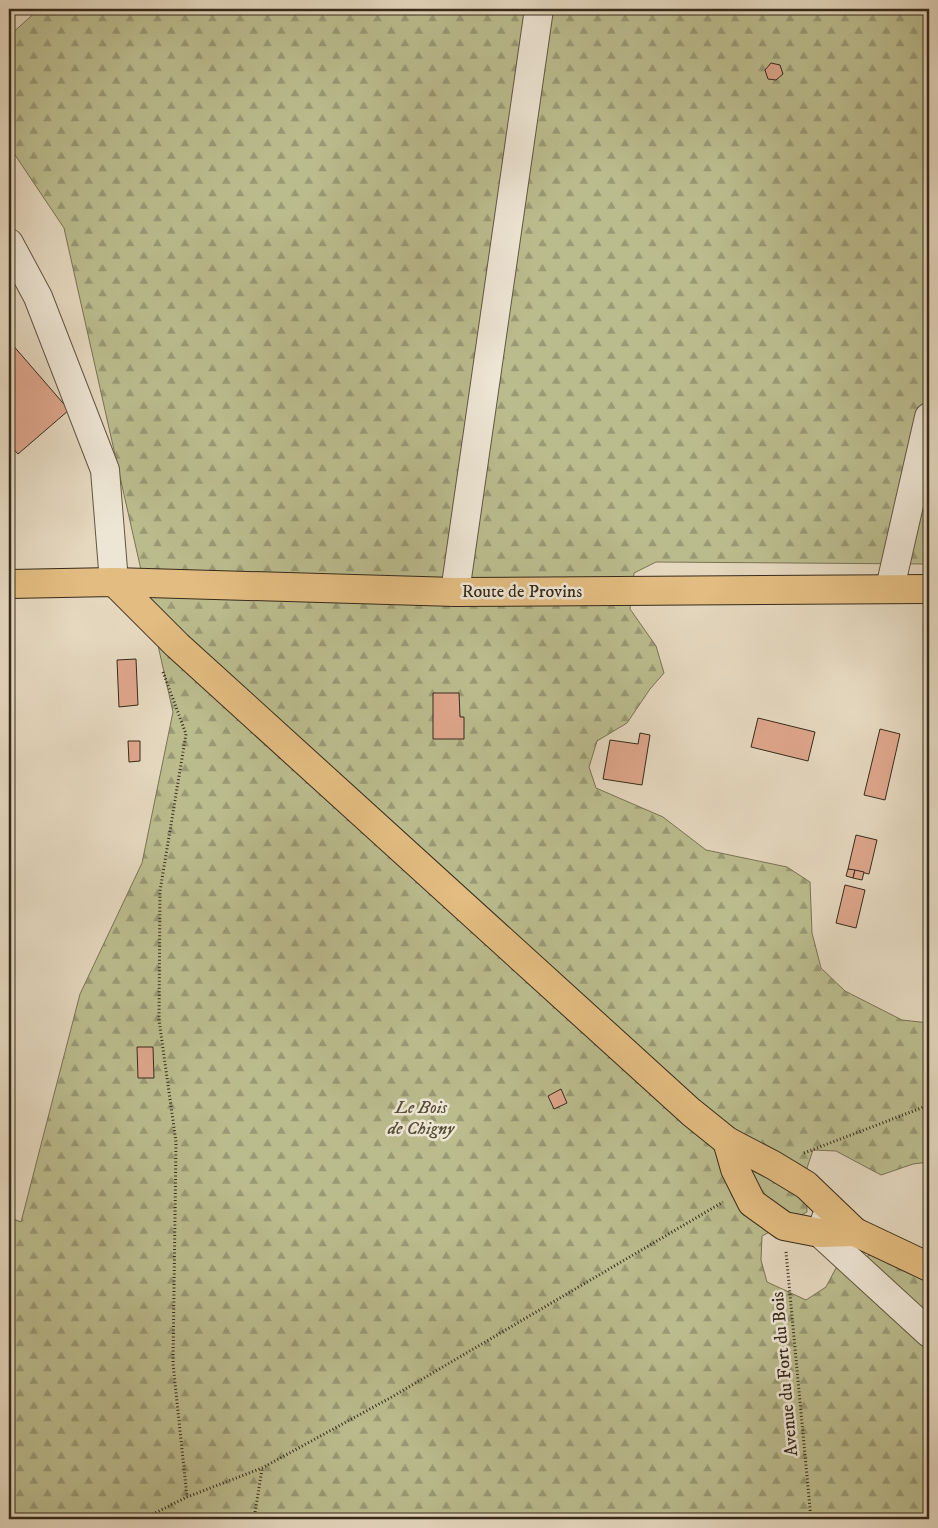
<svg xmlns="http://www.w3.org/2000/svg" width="938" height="1528" viewBox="0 0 938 1528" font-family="'IM FELL DW Pica',serif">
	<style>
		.forest { fill: url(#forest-firs); stroke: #787354 }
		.building { fill: #dea68c; stroke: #362a1a }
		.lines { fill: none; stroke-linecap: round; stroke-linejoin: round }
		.minor-casing { stroke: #625643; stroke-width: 30 }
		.major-casing { stroke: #362a1a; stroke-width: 30 }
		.path { stroke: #362a1a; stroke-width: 3; stroke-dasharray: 1 2.5; stroke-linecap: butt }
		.minor { stroke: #eee6d5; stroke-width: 28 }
		.major { stroke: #e2bc80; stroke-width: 28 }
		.labels { text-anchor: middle; stroke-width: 5; stroke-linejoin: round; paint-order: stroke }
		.street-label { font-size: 18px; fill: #362a1a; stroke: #eee6d5 }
		.park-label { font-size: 18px; font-style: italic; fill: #574e37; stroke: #eee6d5 }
	</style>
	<defs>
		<pattern id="forest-firs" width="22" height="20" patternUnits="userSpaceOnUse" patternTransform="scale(1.25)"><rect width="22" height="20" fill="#bbbc8e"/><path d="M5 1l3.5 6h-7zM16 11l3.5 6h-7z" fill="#999973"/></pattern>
	</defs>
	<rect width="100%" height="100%" fill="#e5d8bf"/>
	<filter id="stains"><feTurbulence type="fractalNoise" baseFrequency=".004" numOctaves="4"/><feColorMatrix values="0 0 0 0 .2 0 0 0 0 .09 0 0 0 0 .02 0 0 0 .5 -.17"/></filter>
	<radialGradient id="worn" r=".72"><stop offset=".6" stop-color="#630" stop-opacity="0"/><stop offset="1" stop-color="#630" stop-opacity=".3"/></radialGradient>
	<path class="forest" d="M39,9H929V564L656,562L634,573L630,609L656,646L664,673L650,689L627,723L597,741L589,767L596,788L663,817L706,850L787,867L810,882L812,933L821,968L845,991L902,1020L929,1023V1162L913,1164L881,1175L836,1151L813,1150L806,1171L807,1212L762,1236L761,1260L767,1282L806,1300L826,1287L836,1268L873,1254L929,1259V1519H9V1217L21,1222L80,994L142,863L173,712L64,228L9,146V36Z"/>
	<g class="building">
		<path d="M771,63L780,65L783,74L776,80L768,79L765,70Z"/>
		<path d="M11,343L69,410L18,454L9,444V345Z"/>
		<path d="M136,659L138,705L119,707L117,660Z"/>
		<path d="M433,693H459L460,717H464V739H433Z"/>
		<path d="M758,718L815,732L808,761L751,747Z"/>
		<path d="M880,729L900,734L885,800L864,795Z"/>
		<path d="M640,733L650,735L642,785L603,779L610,740L638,744Z"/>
		<path d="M128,741H140V761L129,762Z"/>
		<path d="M856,835L877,840L869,874L848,869Z"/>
		<path d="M848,869L855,870L853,878L846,876Z"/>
		<path d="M855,870L864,872L862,880L853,878Z"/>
		<path d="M845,885L865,890L856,928L836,923Z"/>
		<path d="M137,1047H153L154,1078H138Z"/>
		<path d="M561,1089L567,1103L554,1109L548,1096Z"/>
	</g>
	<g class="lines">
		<g class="minor-casing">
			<g id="minor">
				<path d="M9,243L38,297L105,470L114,582"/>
				<path d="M890,588L929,417"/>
				<path d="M455,592L539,9"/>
				<path d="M827,1216L820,1233L929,1333"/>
			</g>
		</g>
		<g class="major-casing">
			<g id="major">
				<path d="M114,582L177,645L691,1112L727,1141L773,1165L806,1185L855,1232L929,1267"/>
				<path d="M9,584L114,582L455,592L929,589"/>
				<path d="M727,1141L735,1169L752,1203L784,1226L820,1233L855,1232"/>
			</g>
		</g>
		<g class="path">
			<path d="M163,672L186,734L160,891L159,1020L176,1142L173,1364L187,1497"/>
			<path d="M804,1153L929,1105"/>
			<path d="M786,1252L811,1519"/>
			<path d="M143,1519L187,1497L262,1468L390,1398L723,1202"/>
			<path d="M254,1519L262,1469"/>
		</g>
		<use href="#minor" class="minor"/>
		<use href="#major" class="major"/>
	</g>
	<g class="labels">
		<g class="street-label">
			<text x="522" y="597">Route de Provins</text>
			<text transform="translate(784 1374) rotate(-95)" y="6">Avenue du Fort du Bois</text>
		</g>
		<g class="park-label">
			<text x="421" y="1113">Le Bois<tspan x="421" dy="21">de Chigny</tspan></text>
		</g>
	</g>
	<rect width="938" height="1528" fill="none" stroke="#e5d8bf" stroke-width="30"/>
	<rect x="10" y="10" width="918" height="1508" fill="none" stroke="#362a1a" stroke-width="2.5"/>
	<rect x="15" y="15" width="908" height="1498" fill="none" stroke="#362a1a"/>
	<rect width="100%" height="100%" filter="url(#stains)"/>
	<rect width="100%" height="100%" fill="url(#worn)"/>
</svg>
